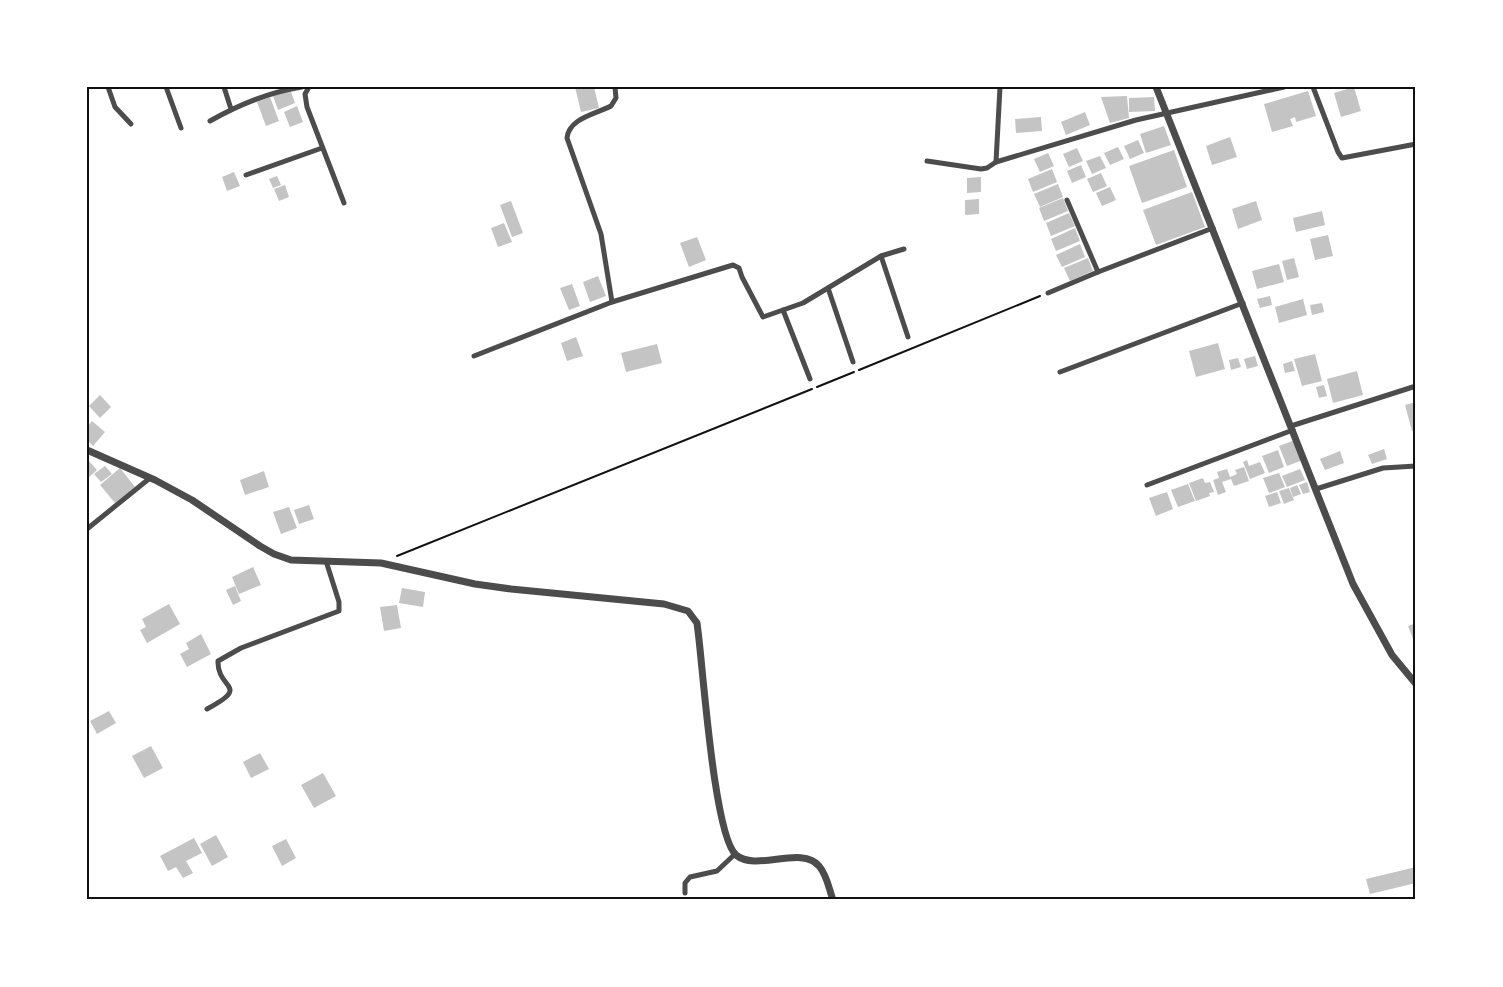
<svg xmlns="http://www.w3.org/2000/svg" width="1503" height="987" viewBox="0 0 1503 987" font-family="Manrope,sans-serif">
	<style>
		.building { fill: #c4c4c4 }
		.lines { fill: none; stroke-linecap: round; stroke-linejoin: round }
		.path { stroke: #111; stroke-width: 2 }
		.minor { stroke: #4c4c4c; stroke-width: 5 }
		.tertiary { stroke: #4c4c4c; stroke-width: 7 }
		.neatline { fill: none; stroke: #111; stroke-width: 2 }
	</style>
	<rect width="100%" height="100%" fill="#fff"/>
	<g class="building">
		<path d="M575,87H594L599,108L581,112Z"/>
		<path d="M1354,87L1361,111L1341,117L1334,93Z"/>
		<path d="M290,89L295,103L278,110L273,96Z"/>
		<path d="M1308,91L1316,116L1296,122L1295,117L1290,119L1293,126L1272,132L1264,104Z"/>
		<path d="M1127,96L1129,118L1110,123L1101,97Z"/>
		<path d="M270,97L279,121L266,126L257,102Z"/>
		<path d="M1154,97L1155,111L1129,112V98Z"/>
		<path d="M297,106L303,122L290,127L284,112Z"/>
		<path d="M1085,112L1090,125L1066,135L1061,122Z"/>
		<path d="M1041,117L1042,131L1016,133L1015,119Z"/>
		<path d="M1164,126L1171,145L1146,153L1140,134Z"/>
		<path d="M1230,137L1237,157L1212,165L1206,146Z"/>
		<path d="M1138,140L1144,153L1130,159L1124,146Z"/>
		<path d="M1118,147L1124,159L1110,165L1104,153Z"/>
		<path d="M1077,148L1083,161L1069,167L1063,154Z"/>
		<path d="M1174,150L1187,187L1142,203L1129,166Z"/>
		<path d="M1048,153L1054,166L1040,172L1034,159Z"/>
		<path d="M1100,156L1106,168L1092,174L1086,161Z"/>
		<path d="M1081,165L1086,177L1072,183L1067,171Z"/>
		<path d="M1052,169L1057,182L1033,192L1028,179Z"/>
		<path d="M234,172L240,186L227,191L222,177Z"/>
		<path d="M1101,173L1107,186L1093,192L1087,179Z"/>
		<path d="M277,176L281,185L273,188L269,179Z"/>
		<path d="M981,177V192L967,193V178Z"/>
		<path d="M1058,184L1063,197L1040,207L1034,194Z"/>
		<path d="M285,185L289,197L279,201L274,189Z"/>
		<path d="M1110,187L1116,200L1102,206L1096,193Z"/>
		<path d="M1192,192L1205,227L1156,245L1143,210Z"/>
		<path d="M1063,198L1068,211L1044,221L1039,208Z"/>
		<path d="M979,199V214L965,215V200Z"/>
		<path d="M511,201L523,233L512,237L500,205Z"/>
		<path d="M1256,201L1262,220L1238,229L1232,209Z"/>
		<path d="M1322,211L1325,225L1296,232L1293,218Z"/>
		<path d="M1069,213L1075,226L1051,236L1046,223Z"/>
		<path d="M504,223L512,242L498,247L491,228Z"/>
		<path d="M1075,228L1080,241L1056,251L1051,239Z"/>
		<path d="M1328,235L1333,256L1315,260L1310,239Z"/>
		<path d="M697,237L706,260L689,267L680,243Z"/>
		<path d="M1080,244L1085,257L1062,267L1056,255Z"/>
		<path d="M1088,258L1093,271L1070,281L1064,268Z"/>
		<path d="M1294,258L1299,277L1287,280L1282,261Z"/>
		<path d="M1279,264L1284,282L1257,289L1252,271Z"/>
		<path d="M598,276L606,296L590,302L583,282Z"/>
		<path d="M572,284L580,306L569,310L560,288Z"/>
		<path d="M1270,296L1272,305L1260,308L1257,299Z"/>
		<path d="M1303,299L1307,315L1279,323L1275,307Z"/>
		<path d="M1322,303L1324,312L1312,315L1310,305Z"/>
		<path d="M576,337L583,356L567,361L561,343Z"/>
		<path d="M1218,343L1225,369L1196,377L1189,351Z"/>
		<path d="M657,344L662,363L626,372L621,353Z"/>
		<path d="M1315,354L1322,381L1302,386L1294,359Z"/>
		<path d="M1255,356L1258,366L1247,369L1244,359Z"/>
		<path d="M1238,358L1241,367L1231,370L1229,360Z"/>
		<path d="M1292,361L1295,371L1285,373L1283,364Z"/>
		<path d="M1357,371L1363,395L1333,403L1327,379Z"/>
		<path d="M1324,385L1327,396L1319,398L1316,387Z"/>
		<path d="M100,395L111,407L100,418L89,406Z"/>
		<path d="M1416,402V430L1412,431L1405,405Z"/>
		<path d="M92,421L105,432L93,446L87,440V427Z"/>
		<path d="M1295,440L1303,460L1287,466L1279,446Z"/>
		<path d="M1384,449L1387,459L1372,464L1368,455Z"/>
		<path d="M1278,450L1284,467L1269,473L1262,456Z"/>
		<path d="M1340,451L1344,463L1325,470L1320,459Z"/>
		<path d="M1247,460L1249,466L1260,462L1265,473L1250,479L1243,462Z"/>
		<path d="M89,461L97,470L87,479V463Z"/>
		<path d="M105,466L112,474L101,482L94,474Z"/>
		<path d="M1244,467L1249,481L1234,486L1231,479L1222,482L1226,492L1218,495L1213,480L1219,478L1217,472L1227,469L1230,477L1237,474L1235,470Z"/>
		<path d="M120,468L135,487L115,503L100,485Z"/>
		<path d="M1300,469L1305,480L1287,487L1282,476Z"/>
		<path d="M264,471L269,487L245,495L240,480Z"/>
		<path d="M1279,473L1285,487L1269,493L1263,478Z"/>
		<path d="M1203,478L1205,483L1210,482L1214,492L1209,493L1210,496L1196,501L1189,483Z"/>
		<path d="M1307,482L1310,492L1303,494L1299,485Z"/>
		<path d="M1188,484L1195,501L1178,507L1171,490Z"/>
		<path d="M1297,485L1301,494L1293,497L1290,488Z"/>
		<path d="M1289,488L1294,500L1284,504L1279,491Z"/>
		<path d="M1167,492L1173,509L1156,516L1149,498Z"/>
		<path d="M1277,492L1281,503L1269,507L1265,496Z"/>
		<path d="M309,505L314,519L299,524L294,510Z"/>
		<path d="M289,507L297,528L281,534L273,512Z"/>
		<path d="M253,567L261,585L239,594L232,577Z"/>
		<path d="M235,586L241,601L233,605L226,590Z"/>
		<path d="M402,588L425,592L423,607L399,603Z"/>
		<path d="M169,604L180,624L147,643L140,630L146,627L142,619Z"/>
		<path d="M397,605L401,628L384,631L380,607Z"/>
		<path d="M1416,623V638L1413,639L1408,626Z"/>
		<path d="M201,634L211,654L187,667L180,654L189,649L186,643Z"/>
		<path d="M109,711L116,723L97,734L90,721Z"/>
		<path d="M151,746L163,768L144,778L132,756Z"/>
		<path d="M260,753L269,769L251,778L243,762Z"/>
		<path d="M323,773L336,796L314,808L301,785Z"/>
		<path d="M216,835L228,857L212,866L200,844Z"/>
		<path d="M194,838L202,853L186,861L193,873L183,878L176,867L168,871L160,856Z"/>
		<path d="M286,839L296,858L282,866L272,846Z"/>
		<path d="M1416,867V883L1370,894L1366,879Z"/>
	</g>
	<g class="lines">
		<g class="path">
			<path d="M859,370L1040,296"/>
			<path d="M817,387L854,372"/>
			<path d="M397,556L812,389"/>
		</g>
		<g class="minor">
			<path d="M108,87L115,107L131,124"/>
			<path d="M166,87L181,128"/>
			<path d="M224,87L231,109"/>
			<path d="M309,87L305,94L307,107L344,203"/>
			<path d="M1313,87L1338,152L1342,158L1416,144"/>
			<path d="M210,121C238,105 270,92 302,87"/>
			<path d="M927,161L981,169L987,168L996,162L1000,87"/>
			<path d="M996,162L1136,120L1284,87"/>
			<path d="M246,175L322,148"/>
			<path d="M1067,200L1098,272"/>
			<path d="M881,256L908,337"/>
			<path d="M828,288L853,362"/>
			<path d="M1048,293L1098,272L1213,228"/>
			<path d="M612,302L601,234L567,138C569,118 596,114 611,106L616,98L615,87"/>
			<path d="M783,310L810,379"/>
			<path d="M474,356L612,302L733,265L739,268L742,277L763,317L803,303L881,256L904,249"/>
			<path d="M1060,372L1243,303"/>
			<path d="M1291,426L1416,386"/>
			<path d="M1147,485L1293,430"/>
			<path d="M1316,489L1383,468L1416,466"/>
			<path d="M87,529L150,478"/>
			<path d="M207,709C252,685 217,690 218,661L241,648L339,611V602L326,561"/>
			<path d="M685,893V883L690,877L717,871L735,854"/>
		</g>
		<g class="tertiary">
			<path d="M1156,87L1353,584L1392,655L1416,684"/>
			<path d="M87,450L155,480L192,500L260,546L274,554L291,560L381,563L475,584L511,589L664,604L688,611L697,623L698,631C703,668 714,836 736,855C756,872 802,845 819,866C827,875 829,889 833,900"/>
		</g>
	</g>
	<rect width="1503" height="987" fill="none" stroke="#ffffff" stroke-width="177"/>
	<rect x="88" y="88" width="1326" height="810" class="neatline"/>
</svg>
